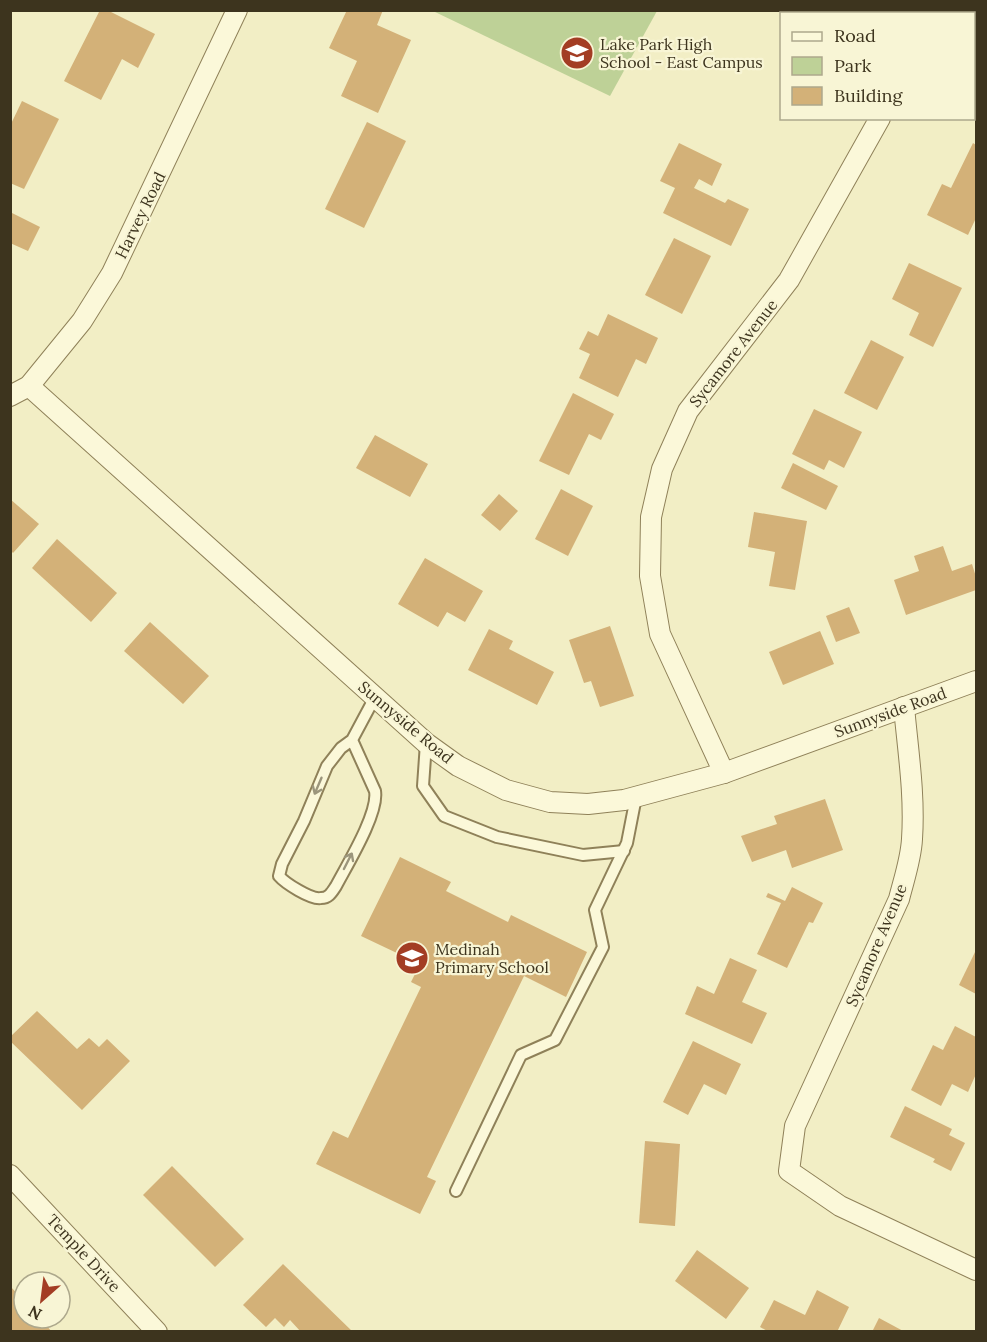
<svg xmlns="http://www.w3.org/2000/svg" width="987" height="1342" viewBox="0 0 987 1342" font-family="Lora,serif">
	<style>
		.green { fill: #bed197 }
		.building { fill: #d3b178 }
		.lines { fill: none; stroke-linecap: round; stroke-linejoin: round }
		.service-casing { stroke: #8f8159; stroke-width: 14 }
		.minor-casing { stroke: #8f8159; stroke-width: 22 }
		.service { stroke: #fbf8d9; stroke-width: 10 }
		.minor { stroke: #fbf8d9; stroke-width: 20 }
		.oneway { stroke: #9c967c }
		.labels { text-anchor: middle; stroke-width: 4.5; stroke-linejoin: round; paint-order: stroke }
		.poi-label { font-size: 16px; fill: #3d341e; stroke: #f8f5d5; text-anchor: start }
		.street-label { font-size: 16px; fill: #3d341e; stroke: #f8f5d5 }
	</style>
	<rect width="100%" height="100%" fill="#f2eec5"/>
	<path class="green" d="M433,11H657L610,96Z"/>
	<g class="building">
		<path d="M100,10H107L155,34L138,68L122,59L101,100L64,81Z"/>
		<path d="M347,10H383L377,25L411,40L378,113L341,96L357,61L329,48Z"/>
		<path d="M22,101L59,119L24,189L10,183V126Z"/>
		<path d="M367,122L406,141L364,228L325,209Z"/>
		<path d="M679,143L722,164L712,186L699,179L694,188L725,203L728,199L749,209L731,246L663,213L675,188L660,181Z"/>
		<path d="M973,143L976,145V218L968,235L927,215L942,184L951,188Z"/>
		<path d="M10,212L40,227L28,251L10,243Z"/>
		<path d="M674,238L711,256L682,314L645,295Z"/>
		<path d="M909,263L962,288L933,347L909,335L919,313L892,299Z"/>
		<path d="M608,314L658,338L646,364L636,359L618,397L579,378L590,354L579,349L588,331L598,336Z"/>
		<path d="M871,340L904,357L877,410L844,393Z"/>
		<path d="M573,393L614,414L601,440L589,434L569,475L539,461Z"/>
		<path d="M814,409L862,432L844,468L829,460L824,470L792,454Z"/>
		<path d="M375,435L428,464L410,497L356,468Z"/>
		<path d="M793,463L838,486L826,510L781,488Z"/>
		<path d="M561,489L593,506L568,556L535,539Z"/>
		<path d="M499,494L518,511L500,531L481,515Z"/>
		<path d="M10,499L39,524L13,553L10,550Z"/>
		<path d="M754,512L807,521L795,590L769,586L775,552L748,547Z"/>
		<path d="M57,539L117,593L91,622L32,568Z"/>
		<path d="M943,546L952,571L972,564L976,577V590L906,615L894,580L919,571L914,556Z"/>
		<path d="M425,558L483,591L465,622L447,612L438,627L398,604Z"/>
		<path d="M849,607L860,633L836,642L826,616Z"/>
		<path d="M150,622L209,676L183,704L124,651Z"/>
		<path d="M610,626L634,696L600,707L591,681L584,683L569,640Z"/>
		<path d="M489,629L513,641L509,649L554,672L537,705L468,670Z"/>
		<path d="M820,631L834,664L783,685L769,652Z"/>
		<path d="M825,799L843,850L792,868L786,850L752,862L741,836L777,824L774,816Z"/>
		<path d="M400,857L451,882L446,891L508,922L511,915L587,952L566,997L524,976L427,1177L436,1181L420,1214L316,1164L333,1131L348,1138L421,987L411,982L420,964L361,936Z"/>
		<path d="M792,887L823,903L813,923L809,922L787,968L757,954L781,903L766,897L768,893L785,901Z"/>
		<path d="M976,950V994L959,985Z"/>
		<path d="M730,958L757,970L742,1002L767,1013L752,1044L685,1014L697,986L714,994Z"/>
		<path d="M37,1011L77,1049L89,1038L99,1047L107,1039L130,1061L82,1110L10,1041V1037Z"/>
		<path d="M955,1026L976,1037V1074L968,1092L952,1084L941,1106L911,1090L933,1045L943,1050Z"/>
		<path d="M693,1041L741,1064L726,1095L704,1084L688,1115L663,1102Z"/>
		<path d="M905,1106L952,1129L949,1135L965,1143L951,1171L933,1162L935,1159L890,1137Z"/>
		<path d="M645,1141L680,1144L675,1226L639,1223Z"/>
		<path d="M172,1166L244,1239L215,1267L143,1195Z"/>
		<path d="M697,1250L749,1288L726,1319L675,1281Z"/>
		<path d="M283,1264L353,1332H301L290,1320L284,1327L275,1318L266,1327L243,1305Z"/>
		<path d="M10,1286L24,1301V1318H40L52,1332H10Z"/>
		<path d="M817,1290L849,1307L837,1332H769L760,1327L774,1300L805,1315Z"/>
		<path d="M879,1318L905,1332H872Z"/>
	</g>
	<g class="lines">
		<g class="service-casing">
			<g id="service">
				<path d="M352,740L375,791C379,813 347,865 336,886C332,892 329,898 321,898C311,900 285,883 279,876L282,864L304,821L327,766L341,748L352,740L375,697"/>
				<path d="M426,743L423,786L444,816L497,837L583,855L624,851"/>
				<path d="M456,1191L521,1055L555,1040L603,947L595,910L627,843L636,797"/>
			</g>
		</g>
		<g class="minor-casing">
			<g id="minor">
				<path d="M948,14L950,10"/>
				<path d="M29,386L426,743L458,766L506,790L550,802L588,804L624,800L724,773L976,681"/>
				<path d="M10,396L29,386L82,321L112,273L237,10"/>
				<path d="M904,707C908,751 915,795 912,839C911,859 904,879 899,899L795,1126L789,1171L840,1206L976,1270"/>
				<path d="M724,773L660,634L650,576L651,517L662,469L688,411L789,280L880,118"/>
				<path d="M10,1175L157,1332"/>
			</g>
		</g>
		<use href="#service" class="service"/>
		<use href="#minor" class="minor"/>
	</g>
	<defs><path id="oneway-shaft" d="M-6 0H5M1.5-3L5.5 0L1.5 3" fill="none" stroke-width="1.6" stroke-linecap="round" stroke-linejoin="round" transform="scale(1.5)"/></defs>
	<g class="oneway">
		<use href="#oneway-shaft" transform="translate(318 786) rotate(113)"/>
		<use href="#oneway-shaft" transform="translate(348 861) rotate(-63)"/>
	</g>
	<defs>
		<g id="school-disc" transform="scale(1.725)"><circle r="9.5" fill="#a33d24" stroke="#f8f5d5"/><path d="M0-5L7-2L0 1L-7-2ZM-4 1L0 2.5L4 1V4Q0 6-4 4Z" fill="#fff"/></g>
	</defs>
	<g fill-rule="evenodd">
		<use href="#school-disc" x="577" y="53"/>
		<use href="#school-disc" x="412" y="958"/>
	</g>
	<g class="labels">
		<g class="poi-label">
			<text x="600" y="50">Lake Park High<tspan x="600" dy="18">School - East Campus</tspan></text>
			<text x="435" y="955">Medinah<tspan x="435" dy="18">Primary School</tspan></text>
		</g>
		<g class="street-label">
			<text transform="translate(140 215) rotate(-64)" y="6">Harvey Road</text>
			<text transform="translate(733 353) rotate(-52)" y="6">Sycamore Avenue</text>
			<text transform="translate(890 712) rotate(-20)" y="6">Sunnyside Road</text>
			<text transform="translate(406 722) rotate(40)" y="6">Sunnyside Road</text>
			<text transform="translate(876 945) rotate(-67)" y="6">Sycamore Avenue</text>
			<text transform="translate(84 1253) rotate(47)" y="6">Temple Drive</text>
		</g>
	</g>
	<rect width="987" height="1342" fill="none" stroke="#3d341e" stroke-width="24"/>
	<rect x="780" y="12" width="195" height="108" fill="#f8f5d5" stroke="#ada88c" stroke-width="1.5"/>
	<rect x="792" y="32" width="30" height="9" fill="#fbf8d9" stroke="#ada88c" stroke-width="1.5"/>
	<text x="834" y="42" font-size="18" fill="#3d341e">Road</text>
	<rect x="792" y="57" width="30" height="18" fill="#bed197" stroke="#ada88c" stroke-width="1.5"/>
	<text x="834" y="72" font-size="18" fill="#3d341e">Park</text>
	<rect x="792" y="87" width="30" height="18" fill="#d3b178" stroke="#ada88c" stroke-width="1.5"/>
	<text x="834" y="102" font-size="18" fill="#3d341e">Building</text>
	<g transform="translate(42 1300) rotate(208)"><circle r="28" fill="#f8f5d5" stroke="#ada88c" stroke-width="1.5"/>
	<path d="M0-4.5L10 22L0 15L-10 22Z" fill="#a33d24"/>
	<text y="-9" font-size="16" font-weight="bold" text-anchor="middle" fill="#3d341e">N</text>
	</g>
</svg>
